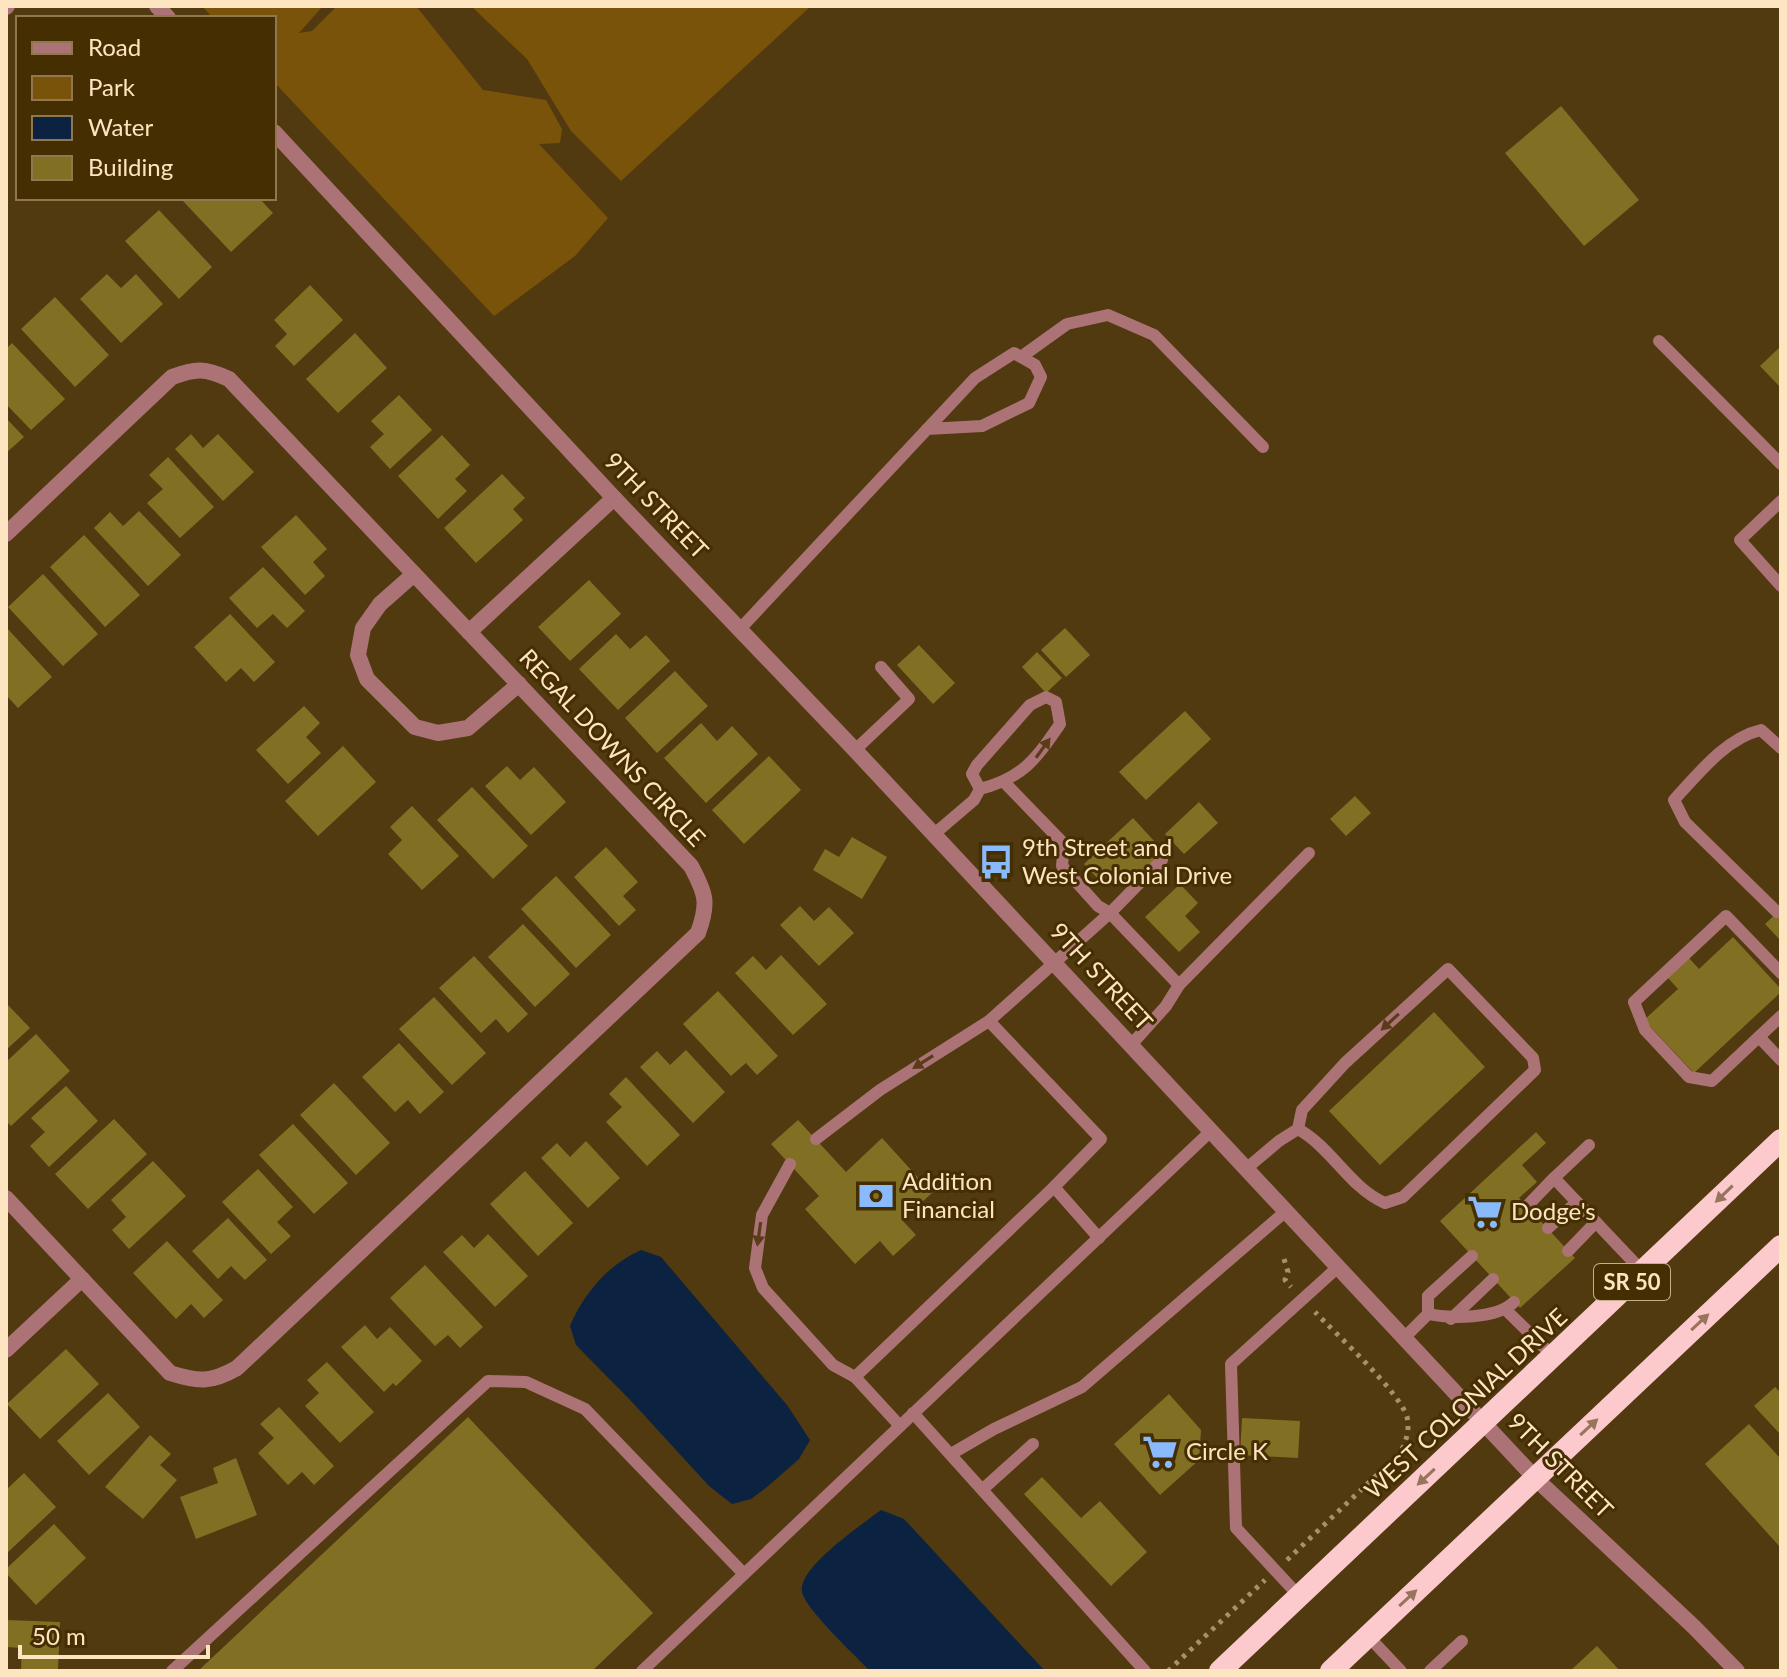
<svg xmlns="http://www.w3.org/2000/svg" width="1787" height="1677" viewBox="0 0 1787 1677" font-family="Lato,sans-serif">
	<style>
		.green { fill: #7a530b }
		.water { fill: #0b2241 }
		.building { fill: #817024 }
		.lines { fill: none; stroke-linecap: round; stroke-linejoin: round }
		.path { stroke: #a89069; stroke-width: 5; stroke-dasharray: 4 6; stroke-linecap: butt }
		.service { stroke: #ac7376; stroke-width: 12 }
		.minor { stroke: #ac7376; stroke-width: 16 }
		.tertiary { stroke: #ac7376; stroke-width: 16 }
		.trunk { stroke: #fccacc; stroke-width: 22 }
		.oneway { fill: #5a3c1a }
		.oneway2 { fill: #98745d }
		.labels { text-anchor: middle; stroke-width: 6; stroke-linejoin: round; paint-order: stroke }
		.shield { fill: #462e03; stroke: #c7ae88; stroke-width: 2 }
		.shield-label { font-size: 22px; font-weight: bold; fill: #fee5c1 }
		.street-label { font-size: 24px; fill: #fee5c1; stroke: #462e03 }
		.poi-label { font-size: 24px; fill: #fee5c1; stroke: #462e03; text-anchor: start }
	</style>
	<rect width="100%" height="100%" fill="#513910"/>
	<g class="green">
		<path d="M202,6H323L299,33L312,31L337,6H416L483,90L546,100L562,129L560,143L539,144L608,218L575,256L494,316L274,82V18H213Z"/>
		<path d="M471,6H811L621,181L571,131L527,59Z"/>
	</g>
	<g class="water">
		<path d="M641,1250L661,1257L787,1405L810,1440L799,1459L767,1487L751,1499L732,1504L709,1486L633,1403L576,1345L570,1326C584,1293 608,1265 641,1250Z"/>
		<path d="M881,1510L904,1519L1045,1671H870C856,1656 806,1610 802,1592C797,1568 863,1524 881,1510Z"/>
	</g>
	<g class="building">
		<path d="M1561,106L1639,200L1584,246L1505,153Z"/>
		<path d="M183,198H259L273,213L231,252L182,200Z"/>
		<path d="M159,210L212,267L179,299L125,241Z"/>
		<path d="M107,274L121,288L136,274L163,304L121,343L80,299Z"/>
		<path d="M310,285L343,320L294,366L275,346L287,334L274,320Z"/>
		<path d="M55,297L109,355L75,387L21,329Z"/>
		<path d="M355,333L387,368L338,413L306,379Z"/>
		<path d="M12,343L65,399L31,430L6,404V349Z"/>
		<path d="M1781,346V388L1760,366Z"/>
		<path d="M399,395L432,430L390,469L370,447L384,434L371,421Z"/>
		<path d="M6,418L24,437L6,453Z"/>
		<path d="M191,434L203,448L218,434L254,472L223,501L175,449Z"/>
		<path d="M442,435L470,465L455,479L467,491L438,519L398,476Z"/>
		<path d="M168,457L214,507L180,538L147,503L163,489L149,475Z"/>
		<path d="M502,474L525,498L513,509L523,520L476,563L444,528Z"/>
		<path d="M139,511L181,555L148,586L94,528L110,512L123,526Z"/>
		<path d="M296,515L327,549L313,562L325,576L305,595L261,547Z"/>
		<path d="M84,535L140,595L105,627L50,567Z"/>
		<path d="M263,567L305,611L287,628L273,614L257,628L229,598Z"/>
		<path d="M43,574L98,634L63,666L8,607Z"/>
		<path d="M589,580L621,614L570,661L538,627Z"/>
		<path d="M230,614L275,662L254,682L241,668L226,682L194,647Z"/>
		<path d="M6,627L52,677L18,708L6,695Z"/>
		<path d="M1065,628L1090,655L1066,677L1041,650Z"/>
		<path d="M616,634L630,649L646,635L670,661L618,710L579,669Z"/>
		<path d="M919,645L955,683L933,704L897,665Z"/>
		<path d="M1037,652L1062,678L1046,693L1022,667Z"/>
		<path d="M675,671L708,706L657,753L625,718Z"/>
		<path d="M304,706L320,723L306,737L321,753L288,784L256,750Z"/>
		<path d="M1185,711L1211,739L1146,800L1119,772Z"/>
		<path d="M701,723L717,741L732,726L758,754L706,803L664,758Z"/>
		<path d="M343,746L376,782L318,836L285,801Z"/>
		<path d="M769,756L801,790L744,844L712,810Z"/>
		<path d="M507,766L520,780L534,767L566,802L531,835L485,786Z"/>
		<path d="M472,787L528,846L493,879L437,820Z"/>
		<path d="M1355,796L1371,813L1346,836L1330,819Z"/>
		<path d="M1199,802L1218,823L1184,854L1165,834Z"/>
		<path d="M412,806L459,856L422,890L388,854L402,840L390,827Z"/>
		<path d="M1133,818L1166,854L1131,887L1114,869L1101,882L1084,864Z"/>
		<path d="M852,837L887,857L862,899L813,870L825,849L839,857Z"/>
		<path d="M606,847L638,882L623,896L636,910L619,926L574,877Z"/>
		<path d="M556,876L611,935L576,968L521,909Z"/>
		<path d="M1180,884L1198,903L1185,916L1200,932L1179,952L1145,917Z"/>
		<path d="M800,906L814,921L829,907L854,933L819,966L780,925Z"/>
		<path d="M1781,909V941L1765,924Z"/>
		<path d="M523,924L570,974L535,1007L488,957Z"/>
		<path d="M1733,937L1781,989V992L1694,1073L1644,1020L1678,989L1668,978L1689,958L1699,969Z"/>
		<path d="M781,955L827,1004L793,1035L735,973L753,956L766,970Z"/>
		<path d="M474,956L528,1014L508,1033L496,1019L481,1033L439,988Z"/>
		<path d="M718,991L778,1056L757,1075L746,1063L731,1076L683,1024Z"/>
		<path d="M434,997L486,1053L452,1085L399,1029Z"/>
		<path d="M6,1003L30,1028L6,1050Z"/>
		<path d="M1434,1012L1485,1067L1380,1165L1329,1111Z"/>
		<path d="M36,1034L70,1071L11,1126L6,1121V1062Z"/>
		<path d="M399,1043L444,1092L420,1114L408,1100L395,1112L362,1077Z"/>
		<path d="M686,1050L725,1092L693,1123L640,1067L657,1051L670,1065Z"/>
		<path d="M626,1077L680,1135L647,1166L606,1122L622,1107L609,1094Z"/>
		<path d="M334,1083L390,1143L356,1175L300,1115Z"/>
		<path d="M66,1086L98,1121L49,1167L30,1146L45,1132L31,1118Z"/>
		<path d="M114,1119L147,1154L88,1209L55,1174Z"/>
		<path d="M798,1120L846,1172L882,1138L932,1193L902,1220L916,1235L893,1256L880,1241L855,1264L805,1209L819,1196L771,1144Z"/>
		<path d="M293,1124L348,1183L314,1214L259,1155Z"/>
		<path d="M1536,1132L1546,1143L1522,1165L1537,1182L1519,1198L1575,1258L1520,1308L1440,1221Z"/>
		<path d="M586,1141L620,1178L588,1208L541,1158L557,1143L570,1157Z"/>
		<path d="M153,1161L186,1196L129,1249L112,1230L126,1217L111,1200Z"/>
		<path d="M258,1169L293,1207L277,1222L291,1236L271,1254L222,1202Z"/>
		<path d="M525,1171L573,1223L538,1256L490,1204Z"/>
		<path d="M228,1218L267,1260L245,1280L231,1266L218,1279L192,1251Z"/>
		<path d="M488,1234L528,1276L495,1307L443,1252L462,1235L474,1248Z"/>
		<path d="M167,1241L223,1300L204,1318L191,1304L176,1319L133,1273Z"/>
		<path d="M425,1265L483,1327L460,1348L448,1335L435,1346L390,1298Z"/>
		<path d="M365,1325L377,1339L390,1327L422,1361L396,1386L393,1383L384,1392L341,1347Z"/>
		<path d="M66,1349L99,1384L40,1439L7,1404Z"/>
		<path d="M327,1362L374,1412L340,1443L305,1406L319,1393L307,1380Z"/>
		<path d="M1775,1387L1781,1393V1435L1754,1406Z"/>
		<path d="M108,1393L140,1427L89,1475L57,1441Z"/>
		<path d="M1169,1394L1201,1430L1199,1460L1160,1495L1114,1444Z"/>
		<path d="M279,1407L334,1466L314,1485L302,1472L288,1485L258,1453L274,1438L260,1424Z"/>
		<path d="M468,1417L653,1613L592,1671H198Z"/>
		<path d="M1242,1418L1300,1421L1298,1458L1240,1455Z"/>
		<path d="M1749,1424L1781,1459V1548L1705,1464Z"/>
		<path d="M150,1435L171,1454L160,1465L177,1480L143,1519L105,1487Z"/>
		<path d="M236,1458L257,1515L196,1539L180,1497L218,1483L213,1468Z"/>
		<path d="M24,1473L56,1507L6,1554V1490Z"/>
		<path d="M1042,1477L1081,1518L1100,1501L1147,1552L1111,1586L1024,1494Z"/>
		<path d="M54,1524L86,1558L36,1605L6,1573V1569Z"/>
		<path d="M6,1620L60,1622L58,1670L21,1669L22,1648L6,1647Z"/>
		<path d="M1597,1646L1620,1671H1570Z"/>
	</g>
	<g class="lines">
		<g class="path">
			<path d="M1284,1259L1288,1272L1285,1280L1291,1287"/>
			<path d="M1287,1560L1400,1453C1406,1442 1410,1430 1407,1417C1400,1392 1335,1333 1315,1312"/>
			<path d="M1168,1671L1265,1580"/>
		</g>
		<g class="service">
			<path d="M1659,341L1781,464"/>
			<path d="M1021,357L1067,324L1108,315L1154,335L1263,447"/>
			<path d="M1781,501L1740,540L1781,586"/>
			<path d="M740,629L975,378L1014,353L1035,365L1041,377L1029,403L982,426L927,429"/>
			<path d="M855,750L909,699L881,667"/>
			<path d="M1005,783L1064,844L1062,866L1098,906L1110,913L1179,985L1166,1006L1131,1045"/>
			<path d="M933,835L974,800L980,789C1023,778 1036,759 1060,724L1056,702L1046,697L1030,705L977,765L972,774L980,789"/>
			<path d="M1777,912L1685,822L1674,800C1698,774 1726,738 1761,730L1781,748"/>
			<path d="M1781,973L1726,916L1634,1002L1645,1030L1689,1077L1712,1081L1781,1016"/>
			<path d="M1179,985L1309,853"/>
			<path d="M1759,1037L1781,1060"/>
			<path d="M816,1139L880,1090L989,1021"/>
			<path d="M790,1164L762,1215L755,1268L763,1288L833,1365L855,1377"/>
			<path d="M1247,1168L1279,1141L1298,1129C1332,1148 1350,1188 1385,1203L1403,1197L1535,1070L1533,1058L1448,969L1345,1063L1302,1110L1298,1129"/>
			<path d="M1554,1178L1589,1145"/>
			<path d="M1527,1206L1554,1178L1643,1272"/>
			<path d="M1548,1228L1577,1202"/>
			<path d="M1099,1238L1054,1187L1101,1139L989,1021L1110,913L1162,860"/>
			<path d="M1568,1251L1596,1222"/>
			<path d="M1506,1310L1554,1357"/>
			<path d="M1428,1314V1296L1472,1256"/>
			<path d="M1451,1319L1493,1279"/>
			<path d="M1404,1338L1428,1314C1451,1319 1497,1319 1514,1302"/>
			<path d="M913,1413L1145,1671"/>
			<path d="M900,1426L855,1377L1054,1187"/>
			<path d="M951,1454L994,1429L1082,1387L1286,1211"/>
			<path d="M983,1489L1033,1444"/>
			<path d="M1299,1596L1236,1528L1231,1364L1337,1268"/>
			<path d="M1368,1636L1401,1671"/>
			<path d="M172,1671L488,1381L526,1382L585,1409L744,1574"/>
			<path d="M642,1671L1212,1130"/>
			<path d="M1430,1671L1462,1641"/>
		</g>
		<g class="minor">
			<path d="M6,7L7,6"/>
			<path d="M6,534L172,377C196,368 205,368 229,379L691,866C706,894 709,903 698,933L237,1368C211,1383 198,1382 170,1373L6,1198"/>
			<path d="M414,574L380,604L363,628L358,655L367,679L415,727L438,733L468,728L519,684"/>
			<path d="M469,632L614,498"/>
			<path d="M6,1350L82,1279"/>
			<path d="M1535,1478L1694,1627L1737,1671"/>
		</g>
		<g class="tertiary">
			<path d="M157,6L168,18"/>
			<path d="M274,132L614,498L855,750L1535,1478"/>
		</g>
		<g class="trunk">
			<path d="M1220,1671L1781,1140"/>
			<path d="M1331,1671L1781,1246"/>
		</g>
	</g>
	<defs><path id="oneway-solid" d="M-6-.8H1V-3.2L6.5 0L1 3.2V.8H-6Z" transform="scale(2)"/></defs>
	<g class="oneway">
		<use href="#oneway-solid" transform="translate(1043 748) rotate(-54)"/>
		<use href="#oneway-solid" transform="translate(1390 1022) rotate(137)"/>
		<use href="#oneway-solid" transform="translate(923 1062) rotate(148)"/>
		<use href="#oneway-solid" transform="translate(759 1234) rotate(98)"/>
	</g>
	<g class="oneway2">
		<use href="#oneway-solid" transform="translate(1724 1194) rotate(136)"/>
		<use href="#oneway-solid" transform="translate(1700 1322) rotate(-43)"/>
		<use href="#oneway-solid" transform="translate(1589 1427) rotate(-43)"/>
		<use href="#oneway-solid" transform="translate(1426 1477) rotate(137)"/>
		<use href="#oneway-solid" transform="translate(1408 1598) rotate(-43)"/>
	</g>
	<defs>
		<g id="bus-bare" transform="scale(2.76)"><path d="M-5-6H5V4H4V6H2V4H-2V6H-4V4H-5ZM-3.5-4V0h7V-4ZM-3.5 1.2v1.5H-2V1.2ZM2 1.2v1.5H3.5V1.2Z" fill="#89bafc" stroke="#462e03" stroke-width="2.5" paint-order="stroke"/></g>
		<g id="bank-bare" transform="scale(2.76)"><path d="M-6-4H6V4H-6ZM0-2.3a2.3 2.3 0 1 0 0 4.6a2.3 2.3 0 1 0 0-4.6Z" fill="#89bafc" stroke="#462e03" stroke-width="2.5" paint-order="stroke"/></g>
		<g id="supermarket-bare" transform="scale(2.76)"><path d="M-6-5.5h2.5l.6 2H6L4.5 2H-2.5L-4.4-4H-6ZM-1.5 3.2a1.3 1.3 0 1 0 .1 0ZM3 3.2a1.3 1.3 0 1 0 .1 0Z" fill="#89bafc" stroke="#462e03" stroke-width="2.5" paint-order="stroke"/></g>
	</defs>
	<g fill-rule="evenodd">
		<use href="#bus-bare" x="996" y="862"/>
		<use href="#bank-bare" x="876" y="1196"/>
		<use href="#supermarket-bare" x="1485" y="1212"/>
		<use href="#supermarket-bare" x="1160" y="1452"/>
	</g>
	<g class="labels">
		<rect class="shield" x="1594" y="1264" width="76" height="36" rx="6"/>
		<g class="shield-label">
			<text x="1632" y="1290">SR 50</text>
		</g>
		<g class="street-label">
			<text transform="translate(656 506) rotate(46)" y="8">9TH STREET</text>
			<text transform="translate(612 748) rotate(47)" y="8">REGAL DOWNS CIRCLE</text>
			<text transform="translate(1101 977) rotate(47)" y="8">9TH STREET</text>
			<text transform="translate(1466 1404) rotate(-43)" y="8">WEST COLONIAL DRIVE</text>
			<text transform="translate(1560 1466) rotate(45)" y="8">9TH STREET</text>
		</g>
		<g class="poi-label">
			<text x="1022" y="856">9th Street and<tspan x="1022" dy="28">West Colonial Drive</tspan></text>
			<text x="902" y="1190">Addition<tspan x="902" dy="28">Financial</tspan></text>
			<text x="1511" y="1220">Dodge's</text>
			<text x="1186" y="1460">Circle K</text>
		</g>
	</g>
	<rect width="1787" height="1677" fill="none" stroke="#fee5c1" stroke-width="16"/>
	<rect x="16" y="16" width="260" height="184" fill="#462e03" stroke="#90774f" stroke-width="2"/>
	<rect x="32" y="42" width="40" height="12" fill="#ac7376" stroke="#90774f" stroke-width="2"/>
	<text x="88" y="56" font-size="24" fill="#fee5c1">Road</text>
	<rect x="32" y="76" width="40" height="24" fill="#7a530b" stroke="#90774f" stroke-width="2"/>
	<text x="88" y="96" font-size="24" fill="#fee5c1">Park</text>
	<rect x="32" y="116" width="40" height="24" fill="#0b2241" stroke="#90774f" stroke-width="2"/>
	<text x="88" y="136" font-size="24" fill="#fee5c1">Water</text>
	<rect x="32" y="156" width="40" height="24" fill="#817024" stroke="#90774f" stroke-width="2"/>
	<text x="88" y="176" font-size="24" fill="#fee5c1">Building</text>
	<path d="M20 1645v12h188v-12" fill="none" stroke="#fee5c1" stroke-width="4"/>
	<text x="32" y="1645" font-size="24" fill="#fee5c1" stroke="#462e03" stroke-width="6" paint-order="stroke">50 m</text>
</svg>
